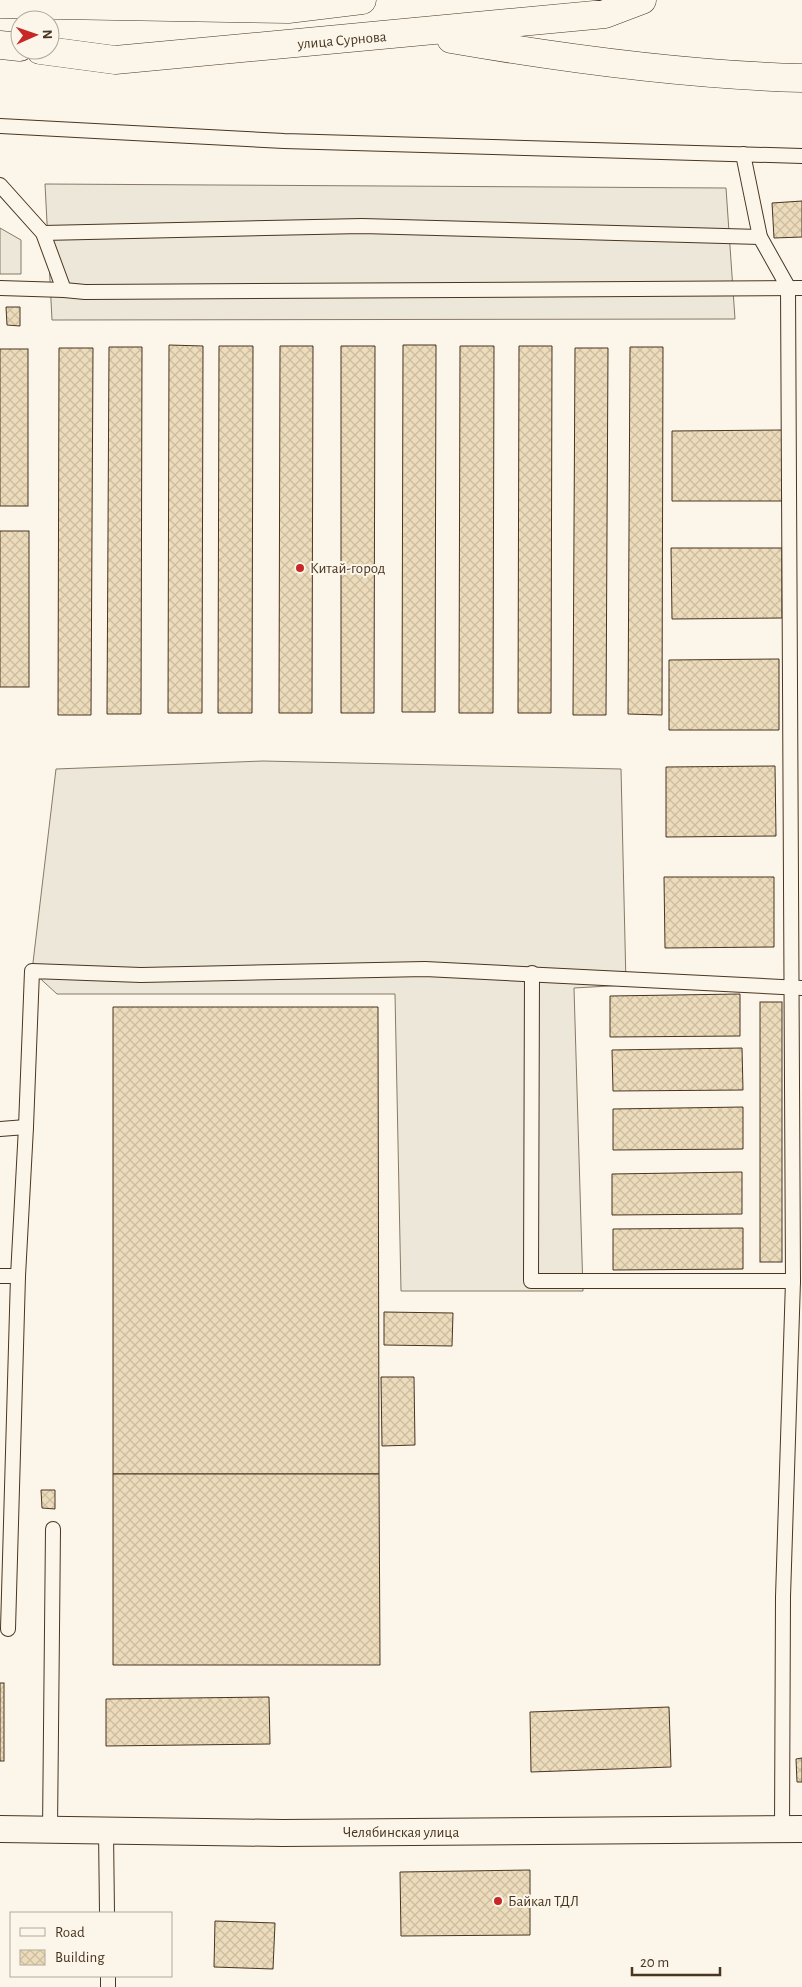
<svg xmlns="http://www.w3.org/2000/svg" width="802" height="1987" viewBox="0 0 802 1987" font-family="'Alegreya Sans',sans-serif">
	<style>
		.parking { fill: #ede7d9; stroke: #887966 }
		.building { fill: url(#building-cross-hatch); stroke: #4a3520 }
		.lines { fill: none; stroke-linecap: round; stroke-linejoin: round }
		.lane-casing { stroke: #4a3520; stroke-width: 16 }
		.street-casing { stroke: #4a3520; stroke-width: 28 }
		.primary-casing { stroke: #4a3520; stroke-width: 29 }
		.lane { stroke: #fbf6e9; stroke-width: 14 }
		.street { stroke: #fbf6e9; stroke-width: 26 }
		.primary { stroke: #fbf6e9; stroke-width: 28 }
		.poi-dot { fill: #c62828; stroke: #fbf6e9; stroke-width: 2 }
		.labels { text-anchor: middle; stroke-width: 4; stroke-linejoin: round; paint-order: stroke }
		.street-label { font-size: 15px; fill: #4a3520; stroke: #fbf6e9 }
		.poi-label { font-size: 15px; fill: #4a3520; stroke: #fbf6e9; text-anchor: start }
	</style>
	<defs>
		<pattern id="building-cross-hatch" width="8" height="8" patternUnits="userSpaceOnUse" patternTransform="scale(1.25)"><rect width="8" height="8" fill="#ecdcbc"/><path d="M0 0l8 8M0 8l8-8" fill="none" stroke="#ccbda1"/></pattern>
	</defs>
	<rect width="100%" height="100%" fill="#fbf6e9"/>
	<g class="parking">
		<path d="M45,184L726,188L735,319L52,320Z"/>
		<path d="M0,228L21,240V274H0Z"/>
		<path d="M263,761L621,769L626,985L574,988L583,1291H401L395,994H57L32,971L56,769Z"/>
	</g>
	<g class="building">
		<path d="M802,201V237L774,238L772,203Z"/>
		<path d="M6,307H20V326L7,325Z"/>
		<path d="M169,345L203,346L202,713H168Z"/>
		<path d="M403,345H436L435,712H402Z"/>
		<path d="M219,346H253L252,713H218Z"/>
		<path d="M280,346H313L312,713H279Z"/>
		<path d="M341,346H375L374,713H341Z"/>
		<path d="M460,346H494L493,713H459Z"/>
		<path d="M519,346H552L551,713H518Z"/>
		<path d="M109,347H142L141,714H107Z"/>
		<path d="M630,347H663L662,715L628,714Z"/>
		<path d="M59,348H93L91,715H58Z"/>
		<path d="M575,348H608L606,715H573Z"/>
		<rect x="0" y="349" width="28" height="157"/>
		<path d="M782,430V501H672V431Z"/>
		<rect x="0" y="531" width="29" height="156"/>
		<path d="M671,548H782V618L672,619Z"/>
		<path d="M779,659V730H669V660Z"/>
		<path d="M775,766L776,836L666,837V767Z"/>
		<path d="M664,877H774V947L665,948Z"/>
		<path d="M740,994V1036L610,1037V996Z"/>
		<rect x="760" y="1002" width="22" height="260"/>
		<path d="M113,1007H378L379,1474H113Z"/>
		<path d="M742,1048L743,1090L613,1091L612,1050Z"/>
		<path d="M743,1107V1149L613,1150V1109Z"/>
		<path d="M742,1172V1214L612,1215V1174Z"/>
		<path d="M743,1228V1269L613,1270V1229Z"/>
		<path d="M384,1312L453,1313L452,1346L384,1345Z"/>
		<path d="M381,1377H414L415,1445L382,1446Z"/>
		<path d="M113,1474H379L380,1665H113Z"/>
		<path d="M41,1490H55V1509L42,1508Z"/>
		<rect x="0" y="1683" width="4" height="78"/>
		<path d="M269,1697L270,1744L106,1746V1699Z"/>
		<path d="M669,1707L671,1767L531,1772L530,1712Z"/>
		<path d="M802,1758V1782H797L796,1759Z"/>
		<path d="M530,1870V1935L401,1936L400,1872Z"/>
		<path d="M215,1921L275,1923L273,1969L214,1967Z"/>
	</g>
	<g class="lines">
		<g class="lane-casing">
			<g id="lane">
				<path d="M0,126L284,141L802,156"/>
				<path d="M743,154L760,237L788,287L793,1281L783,1597L782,1830"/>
				<path d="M0,185L43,233L64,290L85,292L802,288"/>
				<path d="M43,233L362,226L760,237"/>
				<path d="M0,288L64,290"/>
				<path d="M532,973L531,1281H793"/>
				<path d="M0,1129L26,1127"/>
				<path d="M0,1276H18"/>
				<path d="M8,1629L18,1276L26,1127L32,971L141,975L425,969L802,988"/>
				<path d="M50,1830L53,1529"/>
				<path d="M106,1831L107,1913"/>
				<path d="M108,1976V1987"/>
			</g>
		</g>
		<g class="street-casing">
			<path id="street" d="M0,1829L282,1833L802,1829"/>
		</g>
		<g class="primary-casing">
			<g id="primary">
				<path d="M0,4L288,9L362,0"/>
				<path d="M451,39C567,59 685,75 802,78"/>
				<path d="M0,45L20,47"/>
				<path d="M40,50L115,60L605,14L642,0"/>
			</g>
		</g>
		<use href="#lane" class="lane"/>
		<use href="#street" class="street"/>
		<use href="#primary" class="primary"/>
	</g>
	<g class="poi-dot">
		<circle cx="300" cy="568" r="5"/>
		<circle cx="498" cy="1901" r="5"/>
	</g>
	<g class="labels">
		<g class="street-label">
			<text transform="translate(342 40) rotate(-5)" y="5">улица Сурнова</text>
			<text x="401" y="1837">Челябинская улица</text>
		</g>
		<g class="poi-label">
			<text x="310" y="573">Китай-город</text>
			<text x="508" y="1906">Байкал ТДЛ</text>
		</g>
	</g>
	<rect x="10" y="1912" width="162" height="65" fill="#fbf6e9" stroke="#b4a999"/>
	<rect x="20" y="1928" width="25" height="8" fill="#fbf6e9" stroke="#b4a999"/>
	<text x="55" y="1937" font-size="15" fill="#4a3520">Road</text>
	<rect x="20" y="1950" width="25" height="15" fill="url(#building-cross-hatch)" stroke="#b4a999"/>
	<text x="55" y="1962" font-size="15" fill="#4a3520">Building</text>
	<g transform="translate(35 35) rotate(88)"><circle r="24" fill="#fbf6e9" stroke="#b4a999"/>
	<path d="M0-4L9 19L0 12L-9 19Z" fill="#c62828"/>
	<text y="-8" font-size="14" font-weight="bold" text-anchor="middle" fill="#4a3520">N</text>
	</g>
	<path d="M632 1967v8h88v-8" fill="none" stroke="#4a3520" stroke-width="2.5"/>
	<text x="640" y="1967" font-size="15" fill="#4a3520" stroke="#fbf6e9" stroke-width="4" paint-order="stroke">20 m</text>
</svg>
